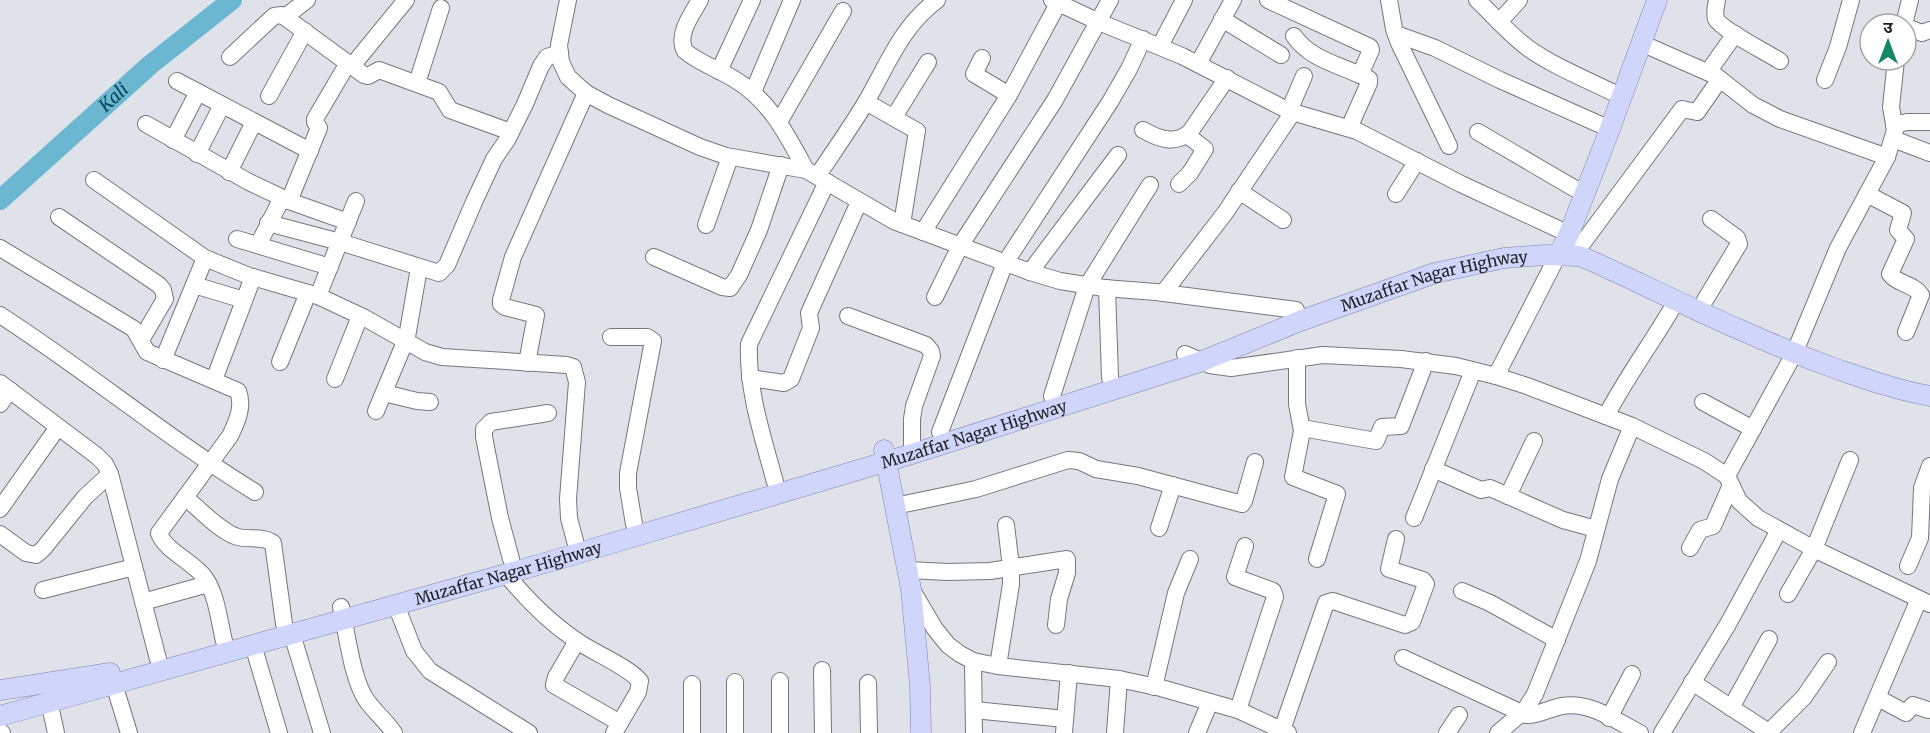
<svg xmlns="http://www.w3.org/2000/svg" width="1930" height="733" viewBox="0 0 1930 733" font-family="Merriweather,'Noto Sans Devanagari',serif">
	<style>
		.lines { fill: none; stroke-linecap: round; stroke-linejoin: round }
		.river { stroke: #6bb7d1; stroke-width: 20 }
		.minor-casing { stroke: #74787e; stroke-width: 18 }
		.major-casing { stroke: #7c83ae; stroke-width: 21 }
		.minor { stroke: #fff; stroke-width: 16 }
		.major { stroke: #cfd5fb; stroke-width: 20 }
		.labels { text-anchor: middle; stroke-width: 4.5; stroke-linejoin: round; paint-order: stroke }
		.street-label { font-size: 16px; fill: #1e2022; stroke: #fff }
		.water-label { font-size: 18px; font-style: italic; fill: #01485a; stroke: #fff }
	</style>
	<rect width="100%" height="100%" fill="#dfe3e9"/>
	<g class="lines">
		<path class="river" id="s1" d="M0,200L150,65L232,0"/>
		<g class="minor-casing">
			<g id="minor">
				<path d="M568,0L559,45L561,62L568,77L586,93L608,105L700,147L726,156L806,170L894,221L1030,272L1060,281L1104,288L1156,292L1296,310"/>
				<path d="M700,0C692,14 676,35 685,51C699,63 718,69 734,79C770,100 787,135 806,170"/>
				<path d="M1052,0L1099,22L1182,56L1289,111L1357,131L1461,184L1569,234"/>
				<path d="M1268,0L1370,47L1371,50L1360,75L1369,79V83L1349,128"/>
				<path d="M1389,0L1394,29L1399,43L1449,146"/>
				<path d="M1477,0C1494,16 1509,34 1528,48C1556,68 1591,81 1622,97"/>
				<path d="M1717,0C1716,6 1714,13 1716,19C1722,30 1768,53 1780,61"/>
				<path d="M285,17L307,0"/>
				<path d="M1222,19L1281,55"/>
				<path d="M1499,22L1519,0"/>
				<path d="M1904,24L1910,0"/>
				<path d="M1906,27L1922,33L1930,30"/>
				<path d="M1396,34L1435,48L1500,80L1610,129"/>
				<path d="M1294,36C1309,58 1336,64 1360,75"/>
				<path d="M1641,43L1716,76L1753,105L1780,119L1887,157"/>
				<path d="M1160,46L1184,0"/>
				<path d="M230,57L274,16L282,15L364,75L368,76L379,70L439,92L450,110L511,132"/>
				<path d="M982,58L974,74L1009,95"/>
				<path d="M1896,60L1891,107L1895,130L1887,157L1838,248L1794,354L1727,476L1739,501L1758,518L1814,549L1930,604"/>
				<path d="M1198,64L1233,0"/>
				<path d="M352,66L406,0"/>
				<path d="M719,71L752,0"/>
				<path d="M1708,72L1735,34"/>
				<path d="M1825,80L1838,47L1851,0"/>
				<path d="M177,81L310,151"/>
				<path d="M417,83L441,8"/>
				<path d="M753,92L792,0"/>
				<path d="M269,96L305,31"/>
				<path d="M866,102L917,131L902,224"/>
				<path d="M1289,111L1304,76"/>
				<path d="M894,117L928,62"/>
				<path d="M779,122L843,11"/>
				<path d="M146,124L249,182L289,201L348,222"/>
				<path d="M1894,125L1907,122H1930"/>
				<path d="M1143,130C1159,139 1175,145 1190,132L1227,78"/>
				<path d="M1478,132L1584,194"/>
				<path d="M1893,139L1930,153"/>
				<path d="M173,140L198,92"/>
				<path d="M197,154L222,105"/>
				<path d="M229,172L254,122"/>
				<path d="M818,175C834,151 851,127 866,102C888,64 901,27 937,0"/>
				<path d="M94,180L205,258L249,276L318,296L365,318L425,352L442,357L567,365L573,367L577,382L568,499L569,518L575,541"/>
				<path d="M1179,184L1190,173L1205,149L1187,135"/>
				<path d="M1239,191L1283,220"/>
				<path d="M1396,194L1417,161"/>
				<path d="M1867,194L1903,213L1898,230L1906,239L1890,274C1897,284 1914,284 1921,295L1906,332"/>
				<path d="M289,201L319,128L315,122V119L348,63"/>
				<path d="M59,217L159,285L163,290L165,299L141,340"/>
				<path d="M268,223L340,242L439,273L447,265L474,202L494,159L507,140L525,104L541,66L547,57L560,53"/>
				<path d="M706,225L730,157"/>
				<path d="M923,232L1009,95L1060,0"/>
				<path d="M237,239L330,267"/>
				<path d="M1582,244L1682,109L1697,112L1720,79"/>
				<path d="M258,245L282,198"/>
				<path d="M0,248L134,329L147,352L238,391C244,406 237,422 230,436L159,533C164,550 195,563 205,578C217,595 219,621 224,641"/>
				<path d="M654,257L722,287L730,288L739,275L759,230L781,165"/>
				<path d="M1030,272L1118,155"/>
				<path d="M194,285L244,300"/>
				<path d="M1107,288L1110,378"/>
				<path d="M1164,292L1225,213L1293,112"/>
				<path d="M318,296L356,201"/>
				<path d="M935,297L960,246L1055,100L1110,0"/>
				<path d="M1705,300L1739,244L1737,238L1711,219"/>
				<path d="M0,315C87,371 167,438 255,492"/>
				<path d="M848,316L926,345L931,351L932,356L914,406L912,419V454"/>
				<path d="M611,337H647L653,341L628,473V488L634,524"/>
				<path d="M1185,354L1210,365L1231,368L1323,355L1401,359L1456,366L1496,376L1527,386L1632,426L1704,461L1727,476"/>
				<path d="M1297,358V404L1302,431L1293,477L1337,494L1317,559"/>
				<path d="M163,360L205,258"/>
				<path d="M280,362L308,293"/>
				<path d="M527,363L536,315L505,307L501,304V300L513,257L586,93"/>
				<path d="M1496,376L1558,255"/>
				<path d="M750,378L784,383L791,379L811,328L809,313L859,202"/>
				<path d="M335,379L360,316"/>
				<path d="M214,380L253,277"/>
				<path d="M0,383L97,456L105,464L110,474L158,659"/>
				<path d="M384,393L417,401L430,402"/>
				<path d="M1052,396L1087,286L1150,185"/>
				<path d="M1703,402L1753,429"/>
				<path d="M0,404L10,390"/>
				<path d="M376,411L407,337L419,268"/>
				<path d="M1606,416C1627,376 1654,340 1677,300"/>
				<path d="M1302,428L1376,441L1382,427L1401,426L1426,361"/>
				<path d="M940,432L1005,263L1110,102L1129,69L1143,39"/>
				<path d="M1433,469L1481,490L1490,488L1563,520L1596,529"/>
				<path d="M775,482C763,437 747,391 749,344L827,182"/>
				<path d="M1508,496L1534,441"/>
				<path d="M185,497C199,509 219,530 235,536C247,541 263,535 273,543L284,624"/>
				<path d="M895,506L976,489L1068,460L1079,461L1096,469L1138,476L1242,504L1244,501L1255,462"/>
				<path d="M0,509L58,427"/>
				<path d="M1414,518L1473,371"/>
				<path d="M1159,528L1173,485"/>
				<path d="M0,534L26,553L36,555L43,549L85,497L110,474"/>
				<path d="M1690,548L1700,530L1713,526L1731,485"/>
				<path d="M511,559L500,518L484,437V429L491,422L548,413"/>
				<path d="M1908,566L1920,538L1922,488L1930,466"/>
				<path d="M908,570L948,572L990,571L1067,559V573L1059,599L1056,625"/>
				<path d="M506,574C527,600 549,622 577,641C594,653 627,666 640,681L638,692L614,733"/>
				<path d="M43,590L134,567"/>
				<path d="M912,590L935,629L948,645L960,654L973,661L998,666L1119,679L1161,688L1238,710L1288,733"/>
				<path d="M1462,591L1490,603L1557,640"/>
				<path d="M1788,594L1814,549L1850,460"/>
				<path d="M143,602L208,584"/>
				<path d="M396,605L414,651L430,671L529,733"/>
				<path d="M341,607C347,633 352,680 367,701C375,712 386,721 394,733"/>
				<path d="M292,634L322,733"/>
				<path d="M577,641L556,677L554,685L620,723"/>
				<path d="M253,645L279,733"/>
				<path d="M1403,658L1526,715C1538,716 1550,708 1562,706C1590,701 1616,721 1640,733"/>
				<path d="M973,661L974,733"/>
				<path d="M998,666L1011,584V567L1006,525"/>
				<path d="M822,670L823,733"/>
				<path d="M735,682V733"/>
				<path d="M1692,682L1770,733"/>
				<path d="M868,683L869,733"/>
				<path d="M114,684L129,733"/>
				<path d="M692,684V733"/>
				<path d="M1154,687L1176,593L1190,559"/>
				<path d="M1878,698L1906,713L1913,705L1928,710"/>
				<path d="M49,701L56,733"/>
				<path d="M1731,708L1769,639"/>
				<path d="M974,710L1065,719"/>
				<path d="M1238,710L1275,597L1273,591L1235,577L1245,546"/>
				<path d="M1609,718L1632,674"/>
				<path d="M1282,730L1326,603L1333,601L1405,625L1412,622L1426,584L1423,580L1389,569L1396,539"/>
				<path d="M0,731L2,733"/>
				<path d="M1769,732L1804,697L1828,662"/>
				<path d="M780,733V681"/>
				<path d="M1064,733L1069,673"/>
				<path d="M1115,733L1119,679"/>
				<path d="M1197,733L1210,702"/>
				<path d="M1447,733L1459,715"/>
				<path d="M1498,733L1525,710L1535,694L1588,561L1610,479L1632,426"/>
				<path d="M1662,733L1728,624L1779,530"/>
				<path d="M1862,733L1919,599"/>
			</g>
		</g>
		<g class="major-casing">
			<g id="major">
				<path d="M1558,255L1569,234L1610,129L1657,0"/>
				<path d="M884,450L911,589L920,686L921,733"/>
				<path d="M0,690L110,673"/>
				<path id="s2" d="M0,716L552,561L912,454L1200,362L1300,321L1435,273L1504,258L1545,255L1579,256L1592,261C1672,298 1751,338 1834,368C1866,379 1896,390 1930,396"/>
			</g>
		</g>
		<use href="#minor" class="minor"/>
		<use href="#major" class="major"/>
	</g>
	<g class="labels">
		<g class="street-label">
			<text dy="6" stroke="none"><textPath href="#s2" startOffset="1500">Muzaffar Nagar Highway</textPath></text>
			<text dy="6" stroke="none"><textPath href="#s2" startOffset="1014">Muzaffar Nagar Highway</textPath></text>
			<text dy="6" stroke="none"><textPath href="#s2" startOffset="528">Muzaffar Nagar Highway</textPath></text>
		</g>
		<g class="water-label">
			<text dy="6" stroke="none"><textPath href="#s1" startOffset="153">Kali</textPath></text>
		</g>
	</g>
	<g transform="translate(1888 42)"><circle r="28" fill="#ffffff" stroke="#a5a6a7" stroke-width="1.5"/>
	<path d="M0-4.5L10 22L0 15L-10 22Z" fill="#158766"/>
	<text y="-9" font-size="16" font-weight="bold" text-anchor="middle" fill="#1e2022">उ</text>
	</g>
</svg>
